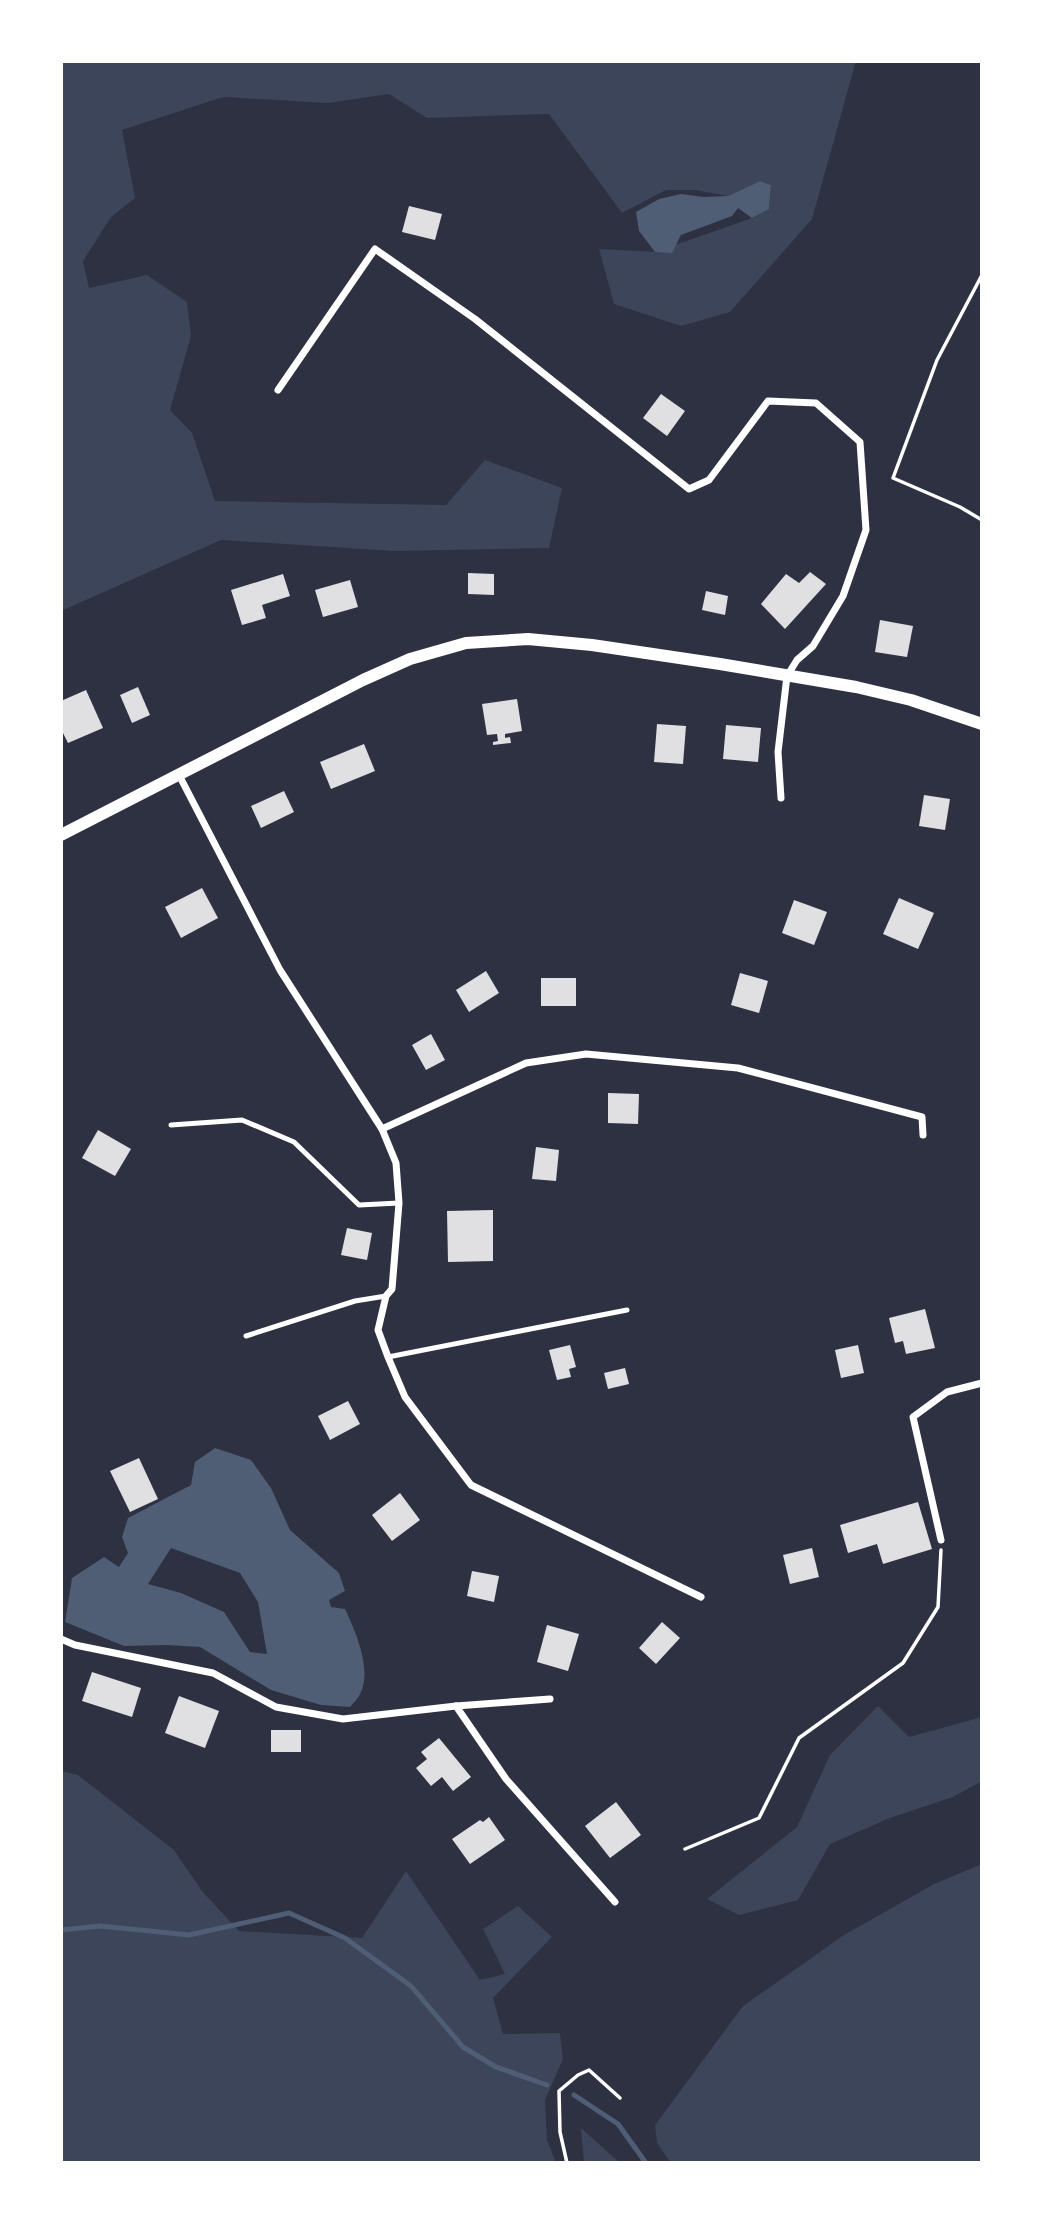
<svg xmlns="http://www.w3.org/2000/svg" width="1043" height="2224" viewBox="0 0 1043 2224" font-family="Overpass,sans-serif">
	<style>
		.green { fill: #3c4559 }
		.water { fill: #4f5d75; fill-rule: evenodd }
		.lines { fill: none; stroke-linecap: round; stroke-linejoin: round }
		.stream { stroke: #4f5d75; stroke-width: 5 }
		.building { fill: #e0e0e3 }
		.path { stroke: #fff; stroke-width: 3.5 }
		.service { stroke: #fff; stroke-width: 5 }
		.minor { stroke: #fff; stroke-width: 7 }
		.tertiary { stroke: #fff; stroke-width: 12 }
	</style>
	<rect width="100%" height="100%" fill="#2d3142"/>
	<g class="green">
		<path d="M61,61H856L812,219L730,312L681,326L614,304L599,249L655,252L752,218L769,209L771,185L760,181L728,196L695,190H666L622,213L549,114L427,118L389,94L328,103L223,97L122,130L135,198L111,217L83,261L89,288L147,275L187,302L191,336L170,410L192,433L215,501L446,505L485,460L562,488L549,548L394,551L221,540L61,611Z"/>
		<path d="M878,1706L909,1737L982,1717V1781L953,1797L890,1818L830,1844L798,1900L739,1915L707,1899L797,1827L830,1755Z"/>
		<path d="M61,1771L78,1775L174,1850L202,1891L239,1931L362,1938L406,1871L480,1980L505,1974L483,1929L518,1906L552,1937L493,1998L503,2034L560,2033L563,2059L545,2100L547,2140L556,2163H61Z"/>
		<path d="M982,1864V2163H671L657,2143L655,2125L743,2006L844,1935L934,1884Z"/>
		<path d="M581,2128L620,2163H584Z"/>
	</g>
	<g class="water">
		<path d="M760,181L771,185L769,209L752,218L738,208L732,216L681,235L672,253L655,252L639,231L636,212L659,199L681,194L704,197L728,196Z"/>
		<path d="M215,1448L251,1460L271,1488L290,1530L339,1573L345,1591L329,1600L331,1607L345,1609C355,1630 373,1671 360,1694C358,1699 353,1703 350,1707L321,1705L271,1690L200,1647L167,1645L124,1646L65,1622L72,1578L104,1557L119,1567L128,1553L122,1537L128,1518L191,1485L195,1462ZM171,1548L240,1573L258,1602L267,1654L250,1652L224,1612L181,1593L148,1584Z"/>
	</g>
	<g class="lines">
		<g class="stream">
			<path d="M61,1930L100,1926L189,1935L289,1913L345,1938L411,1986L463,2047L496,2067L547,2085"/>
			<path d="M574,2095L618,2124L646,2163"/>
		</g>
	</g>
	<g class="building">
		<path d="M409,206L442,214L435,240L402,232Z"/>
		<path d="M661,394L685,411L667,436L643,418Z"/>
		<path d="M810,572L826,584L785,629L761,604L786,574L799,583Z"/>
		<path d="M468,573L494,574V595L468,594Z"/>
		<path d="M283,574L290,596L262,605L266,618L242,625L231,590Z"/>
		<path d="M350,580L358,607L323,617L315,590Z"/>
		<path d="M706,591L728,596L725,615L702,610Z"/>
		<path d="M880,620L913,626L907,657L875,652Z"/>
		<path d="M138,687L150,715L132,723L120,695Z"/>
		<path d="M86,690L103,728L68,743L61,729V701Z"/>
		<path d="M517,699L522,731L505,734V738L510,737L511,743L493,745V742L498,741L497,734L487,735L482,704Z"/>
		<path d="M657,724L686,726L683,764L654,762Z"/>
		<path d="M726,725L761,728L758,762L723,759Z"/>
		<path d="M364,744L375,771L331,789L320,762Z"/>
		<path d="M284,791L294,812L261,828L251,806Z"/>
		<path d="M924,795L950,799L945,830L919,826Z"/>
		<path d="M202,888L218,918L181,938L165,907Z"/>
		<path d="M899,898L934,913L918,949L883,934Z"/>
		<path d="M794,900L827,912L814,945L782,933Z"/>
		<path d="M486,971L499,993L469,1012L456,990Z"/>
		<path d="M740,973L768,981L759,1013L731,1005Z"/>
		<rect x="541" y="978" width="35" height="28"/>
		<path d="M431,1034L445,1060L426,1070L412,1045Z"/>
		<path d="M608,1093L639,1094L638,1124L608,1123Z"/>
		<path d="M98,1130L131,1149L115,1176L82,1158Z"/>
		<path d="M536,1147L559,1150L556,1181L532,1179Z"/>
		<path d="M493,1210V1261L448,1262L447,1211Z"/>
		<path d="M347,1228L372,1233L367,1260L341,1255Z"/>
		<path d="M925,1309L935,1348L906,1354L903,1341L895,1343L889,1318Z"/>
		<path d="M570,1345L576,1367L569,1369L571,1377L557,1380L549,1350Z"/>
		<path d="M858,1345L864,1373L841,1378L835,1350Z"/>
		<path d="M625,1368L629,1384L608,1389L604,1373Z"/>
		<path d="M348,1401L360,1424L330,1440L318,1416Z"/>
		<path d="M139,1458L158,1499L130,1512L110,1471Z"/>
		<path d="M400,1493L420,1520L392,1541L372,1515Z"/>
		<path d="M918,1502L932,1549L883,1564L877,1544L848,1553L840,1525Z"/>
		<path d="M812,1548L819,1577L790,1584L783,1555Z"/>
		<path d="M472,1571L499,1576L494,1602L467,1596Z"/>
		<path d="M662,1622L680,1638L656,1664L639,1648Z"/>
		<path d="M547,1625L579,1634L568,1671L537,1662Z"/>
		<path d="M92,1672L141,1688L132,1717L82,1701Z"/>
		<path d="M179,1696L219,1711L205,1748L165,1733Z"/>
		<rect x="271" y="1730" width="30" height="22"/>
		<path d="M439,1738L471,1777L453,1791L442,1777L431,1786L416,1768L427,1759L421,1752Z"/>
		<path d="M616,1802L641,1835L610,1858L585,1826Z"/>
		<path d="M489,1817L505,1840L470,1864L452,1839L480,1820L483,1822Z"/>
	</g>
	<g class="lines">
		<g class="path">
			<path d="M982,275L937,360L893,478L960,507L982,520"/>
			<path d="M685,1849L759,1818L799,1738L903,1663L938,1607L941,1550"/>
			<path d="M567,2163L560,2132L559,2091L578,2075L589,2070L620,2098"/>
		</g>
		<g class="service">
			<path d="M171,1125L242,1120L294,1142L359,1205L399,1203"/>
			<path d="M246,1336L355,1301L386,1296"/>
			<path d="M388,1357L627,1310"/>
		</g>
		<g class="minor">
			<path d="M278,390L375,249L475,319L689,489L709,480L768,401L816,403L860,442L866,530L843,596L813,646L797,660L787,676L778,752L781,798"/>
			<path d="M179,775L280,970L382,1129L396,1163L399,1203L392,1289L386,1296L378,1330L388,1357L405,1397L471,1485L701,1597"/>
			<path d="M382,1129L526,1063L586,1054L738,1068L922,1117L923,1135"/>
			<path d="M941,1540L913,1417L947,1392L982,1383"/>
			<path d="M61,1639L75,1645L213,1673L276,1707L343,1719L456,1706L550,1699"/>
			<path d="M456,1706L506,1779L615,1902"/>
		</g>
		<path class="tertiary" d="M61,835L363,680L410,659L466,643L528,639L592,645L720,664L856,687L911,700L982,724"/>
	</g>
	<rect width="1043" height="2224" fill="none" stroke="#ffffff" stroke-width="126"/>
</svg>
